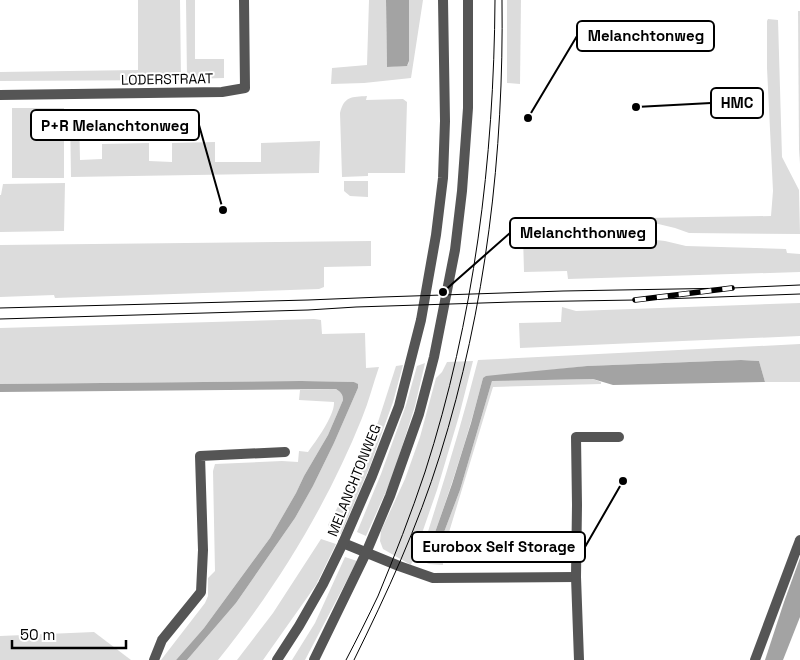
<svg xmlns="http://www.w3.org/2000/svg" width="800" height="660" viewBox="0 0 800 660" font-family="'Space Grotesk',sans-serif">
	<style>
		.green { fill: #dcdcdc }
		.water { fill: #a3a3a3 }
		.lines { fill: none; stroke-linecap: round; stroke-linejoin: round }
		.minor { stroke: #555; stroke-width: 10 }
		.tertiary { stroke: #555; stroke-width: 10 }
		.tram { stroke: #000; stroke-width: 1 }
		.rail-casing { stroke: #000; stroke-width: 5.5 }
		.rail { stroke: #fff; stroke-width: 4; stroke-dasharray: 11; stroke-linecap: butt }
		.labels { text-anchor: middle; stroke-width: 4; stroke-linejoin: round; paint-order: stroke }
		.street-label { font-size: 14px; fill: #000; stroke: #fff }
		.leader { fill: none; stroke: #000; stroke-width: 2 }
		.callout-dot { fill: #000; stroke: #fff; stroke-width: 2 }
		.callout { fill: #fff; stroke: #000; stroke-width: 2 }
		.callout-label { font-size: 15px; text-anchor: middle; font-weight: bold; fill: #000 }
	</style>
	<rect width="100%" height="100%" fill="#fff"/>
	<g class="green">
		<path d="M138,0H180L181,80L0,81V72L138,70Z"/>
		<path d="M186,0H195V59H224V78L187,79Z"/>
		<path d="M369,0H386L387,67L408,65L409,61V0H423L411,78L364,83L331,84L332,68L367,65Z"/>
		<path d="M507,0H521L520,84L507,83Z"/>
		<path d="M798,11H800V164L799,149Z"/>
		<path d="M768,19L778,20L782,157L799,190L800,234L689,233L675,228L650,222L523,225V220L771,216L773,191L767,68V21Z"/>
		<path d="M367,96L366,100L403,99L407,102L405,173H368V176L342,177L340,113C344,96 352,97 367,96Z"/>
		<rect x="12" y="108" width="52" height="70"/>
		<path d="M70,113H79L80,160L102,159V144L149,143V161L172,162V143L215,142V162H261V143L320,141L319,173L71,177Z"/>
		<path d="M344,181H368V197L350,196L344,191Z"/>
		<path d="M65,183L64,231L0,232V195H1L3,184Z"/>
		<path d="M523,236L638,238L665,241L686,246L786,249L787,253L800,254V272L568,279L567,271L524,272Z"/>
		<path d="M371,241V266L324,267V287L319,289L55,298L54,295L0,297V245Z"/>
		<path d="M800,303V336L520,348L519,323L561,322L562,307L576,311Z"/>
		<path d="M314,319L321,320L322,334L365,333L366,368L379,367C373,384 369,401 362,418C327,505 277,587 218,660H187L236,603L295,518L313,486L334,443L358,388L357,384L354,382L301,381L0,384V328Z"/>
		<path d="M800,344V382H765L759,361L741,360L587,366L483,378C469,433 451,487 432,541L438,548L460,490L492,381L593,379L601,382V384L493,387L443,552V565L429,564L419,560C440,494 461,427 478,360Z"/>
		<path d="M473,361L459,416L437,490L411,565L383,549L380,541L381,531L405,479L420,437L436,378L442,372L447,362Z"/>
		<path d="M425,363L415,406L392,478L366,536L357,532L381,474L406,405L417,366Z"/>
		<path d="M403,365L393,402L370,466L341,534L331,530L328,525L349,486L378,422L396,366Z"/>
		<path d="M336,389C341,392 343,395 343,400L328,435L304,476L296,493L270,538L204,628L176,660H161L205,603L208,596V578L215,571L213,471L215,464L282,461L298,462L299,451L308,452C316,441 335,415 334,402L299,400L300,390Z"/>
		<path d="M321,539L336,544L316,585L263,660H237L273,613Z"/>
		<path d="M345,557L357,561L305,660H292L315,623Z"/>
		<path d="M94,632L131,660H0V636Z"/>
	</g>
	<g class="water">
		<path d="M386,0H409V61L407,66L387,67Z"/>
		<path d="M741,360L759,361L765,382L613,385L593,379L492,381L460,490L438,548L434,547L432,545V541L452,484L471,423L483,378L486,376L587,366Z"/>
		<path d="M301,381L354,382L358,384V388L334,443L313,486L295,518L236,603L187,660H176L204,628L270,538L296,493L304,476L328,435L343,400C343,395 341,392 336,389L0,392V384Z"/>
		<path d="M800,558V617L783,660H765L784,602Z"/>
	</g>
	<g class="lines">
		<g class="minor">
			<path d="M0,95L222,92L245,88L244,0"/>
			<path d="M343,543L399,566L433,578L576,577"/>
			<path d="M154,660L162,640L201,592L203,550L200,456L285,452"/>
			<path d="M579,660L576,577L577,505L576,437H619"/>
			<path d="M755,660L800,540"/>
		</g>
		<g class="tertiary">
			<path d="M277,660L299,626L323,584L343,543L372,476L399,406L421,320L436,235L443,178L445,121L443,0"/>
			<path d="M314,660L366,553L390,496L419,414L434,357L455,250L462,191L468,108V0"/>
		</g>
		<g class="tram">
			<path d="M0,308L308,300L382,297L563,291L732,288L800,285"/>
			<path d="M0,319L308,310L356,307L513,302L635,300L800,294"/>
			<path d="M346,660C357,639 368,617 378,596C395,555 411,514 425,472C474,320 494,160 495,0"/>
			<path d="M354,660C387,593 418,526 440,455C486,308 504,153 502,0"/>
		</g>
		<g class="rail-casing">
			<path id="rail" d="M635,300L732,288"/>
		</g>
		<use href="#rail" class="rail"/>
	</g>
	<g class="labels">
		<g class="street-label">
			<text transform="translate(167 79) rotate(-1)" y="5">LODERSTRAAT</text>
			<text transform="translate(354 480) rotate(-68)" y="5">MELANCHTONWEG</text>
		</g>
	</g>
	<path class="leader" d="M528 118L577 36M636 107L711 103M223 210L199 125M443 292L510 233M623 481L585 547"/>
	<g class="callout-dot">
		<circle cx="528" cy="118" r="5"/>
		<circle cx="636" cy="107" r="5"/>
		<circle cx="223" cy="210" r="5"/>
		<circle cx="443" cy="292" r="5"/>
		<circle cx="623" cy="481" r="5"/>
	</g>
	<g class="callout">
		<rect x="577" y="21" width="137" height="30" rx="5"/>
		<rect x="711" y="88" width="52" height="30" rx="5"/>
		<rect x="31" y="110" width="168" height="30" rx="5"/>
		<rect x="510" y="218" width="146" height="30" rx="5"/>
		<rect x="412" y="532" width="173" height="30" rx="5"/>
	</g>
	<g class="callout-label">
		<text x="646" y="41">Melanchtonweg</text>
		<text x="737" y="108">HMC</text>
		<text x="115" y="131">P+R Melanchtonweg</text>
		<text x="583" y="238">Melanchthonweg</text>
		<text x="499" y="552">Eurobox Self Storage</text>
	</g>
	<path d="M12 640v8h114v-8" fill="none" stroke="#000000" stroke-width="2.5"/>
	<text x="20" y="640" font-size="15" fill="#000000" stroke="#ffffff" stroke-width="4" paint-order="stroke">50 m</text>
</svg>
